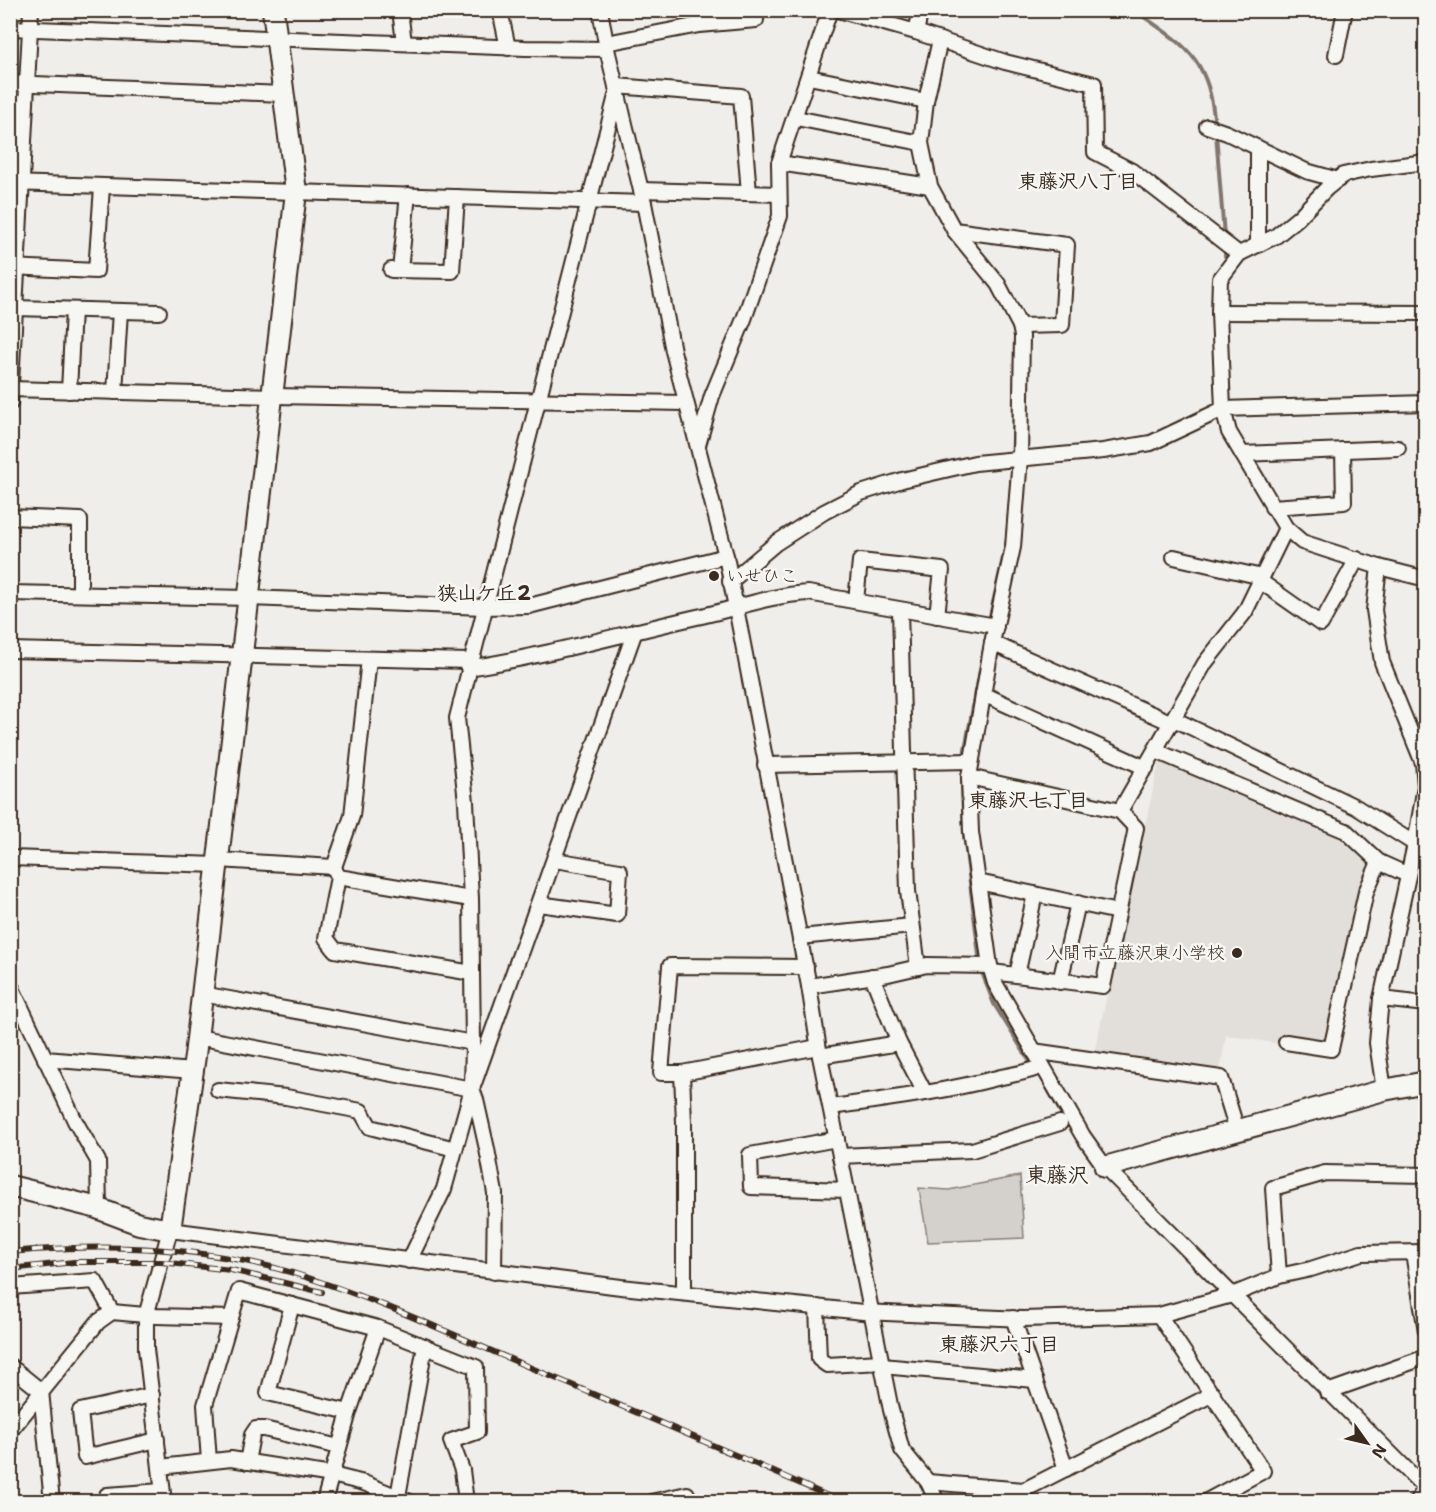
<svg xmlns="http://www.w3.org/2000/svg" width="1436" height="1512" viewBox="0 0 1436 1512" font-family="'Shantell Sans','Klee One',sans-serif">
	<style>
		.built { fill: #e2dfdb }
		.green { fill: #d4d1cc; stroke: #887e75; stroke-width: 1.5 }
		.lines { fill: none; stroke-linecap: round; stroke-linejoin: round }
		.stream { stroke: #81766d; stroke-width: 4 }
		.street-casing { stroke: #3b2a1e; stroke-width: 18 }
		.secondary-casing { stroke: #3b2a1e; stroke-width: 24 }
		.street { stroke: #f6f6f2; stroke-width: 14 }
		.secondary { stroke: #f6f6f2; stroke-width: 20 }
		.rail-casing { stroke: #3b2a1e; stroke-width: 6 }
		.rail { stroke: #f6f6f2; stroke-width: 4; stroke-dasharray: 11; stroke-linecap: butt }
		.poi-dot { fill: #3b2a1e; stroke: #f6f6f2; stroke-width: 2 }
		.labels { text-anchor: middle; stroke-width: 5; stroke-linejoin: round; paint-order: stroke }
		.poi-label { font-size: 18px; fill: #3b2a1e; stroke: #f6f6f2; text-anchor: start }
		.neighbourhood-label { font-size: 20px; font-weight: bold; fill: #3b2a1e; stroke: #f6f6f2 }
		.quarter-label { font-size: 21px; font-weight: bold; fill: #3b2a1e; stroke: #f6f6f2 }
	</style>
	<rect width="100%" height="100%" fill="#efeeea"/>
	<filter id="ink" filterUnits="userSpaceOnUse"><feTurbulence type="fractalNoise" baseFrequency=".0167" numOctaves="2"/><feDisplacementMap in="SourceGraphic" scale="12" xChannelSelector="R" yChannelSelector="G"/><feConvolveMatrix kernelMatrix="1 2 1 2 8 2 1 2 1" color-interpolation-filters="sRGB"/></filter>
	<g filter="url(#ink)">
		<path class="built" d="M1160,758L1363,841L1370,858L1373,872L1337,1054L1226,1035L1220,1072L1094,1054Z"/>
		<path class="green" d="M1020,1176L1024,1238L928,1242L919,1188L949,1190Z"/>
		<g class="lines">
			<g class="stream">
				<path d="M1134,10C1187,47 1209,57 1215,126"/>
				<path d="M1216,133L1224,236"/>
				<path d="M1225,247V256"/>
				<path d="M989,621L1007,540L1012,472L1015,368"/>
				<path d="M979,955L964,835L962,786L965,749L988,628"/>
				<path d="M983,975L994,1004L1032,1065"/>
				<path d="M1040,1075L1068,1126"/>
			</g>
			<g class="street-casing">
				<g id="street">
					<path d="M400,10L404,43"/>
					<path d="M500,10L508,48"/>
					<path d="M600,10L607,49L644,203L673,351L726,556L809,986L820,1056L891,1410L902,1450L928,1482L937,1502"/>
					<path d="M838,10L916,32L1005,62L1094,84L1095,152L1132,171L1239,254"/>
					<path d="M10,28L525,48L607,49"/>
					<path d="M916,32L921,10"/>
					<path d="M940,40L926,101L921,143L930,186L954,230L998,284L1020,326L1022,336L1020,458L1013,547L992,643L969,777L971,832L978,882L990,966L995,983L1083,1136L1105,1167L1426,1489"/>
					<path d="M606,43L699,25L756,20V10"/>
					<path d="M1336,55L1345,10"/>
					<path d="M809,77L926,101"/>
					<path d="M10,83L284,94"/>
					<path d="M616,86L741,96L749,193"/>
					<path d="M796,118L921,143"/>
					<path d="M1207,126L1227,133L1306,171L1338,180"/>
					<path d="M1258,148V245"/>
					<path d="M1426,162L1371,169L1343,175L1327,188L1298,218L1276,236L1239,254L1220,279L1219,312L1223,409L1229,432L1286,528L1302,542L1379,567L1426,579"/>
					<path d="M779,163L930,186"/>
					<path d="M10,183L644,203"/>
					<path d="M641,190L779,194"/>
					<path d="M954,230L1067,245L1062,325L1020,326"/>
					<path d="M10,267L96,271L102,187"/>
					<path d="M391,270L452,271L457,197"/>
					<path d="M400,270L408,195"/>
					<path d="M15,308L159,312"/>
					<path d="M1219,312L1426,313"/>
					<path d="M10,389L274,396L685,403"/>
					<path d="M69,391L73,310"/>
					<path d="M115,392L120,311"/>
					<path d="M10,403L31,10"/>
					<path d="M698,445L712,396L744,319L780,216L779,163L830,10"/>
					<path d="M1242,454L1398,448"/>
					<path d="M1272,507L1344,502L1343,450"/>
					<path d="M10,517L80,520V594"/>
					<path d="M1174,557L1262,577"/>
					<path d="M1379,567L1374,610L1382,662L1423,763L1425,786L1415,844L1381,999L1377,1043L1384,1090"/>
					<path d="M1260,581L1321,624L1357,559"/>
					<path d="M730,582L776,543L824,512L861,493L902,480L975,463L1103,451L1151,443L1223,409L1426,403"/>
					<path d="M10,593L249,598L484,607L529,606L726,556"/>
					<path d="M856,601L860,561L942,570L937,616"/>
					<path d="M900,610L908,891L918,967"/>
					<path d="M992,643L1172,723"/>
					<path d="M10,650L470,661"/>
					<path d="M468,668C550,655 629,632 710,614C743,606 774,595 808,593L996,626"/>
					<path d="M983,694L1146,768"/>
					<path d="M1174,719L1356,807L1415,844"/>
					<path d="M1156,751L1346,831L1379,862"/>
					<path d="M765,765L971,761"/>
					<path d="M969,777L1120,811L1205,663L1245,612L1286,528"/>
					<path d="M10,858L218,865"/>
					<path d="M218,860L334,867L338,877L471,899"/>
					<path d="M334,867L352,816L369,659"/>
					<path d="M338,877L326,938L335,950L472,973"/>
					<path d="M978,882L1118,912"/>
					<path d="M539,904L617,915L620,871L555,860"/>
					<path d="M800,937L912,926"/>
					<path d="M992,972L1103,986L1136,828L1120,811"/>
					<path d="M1017,975L1035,894"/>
					<path d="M872,976L899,1043L925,1093"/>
					<path d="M1060,982L1078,903"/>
					<path d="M10,984L75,1121L98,1161L99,1209"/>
					<path d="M809,986L888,974L927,965L990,966"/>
					<path d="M202,994L473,1043"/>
					<path d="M1381,999L1426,1004"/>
					<path d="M197,1037L472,1089"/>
					<path d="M1286,1042L1331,1049L1366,892L1379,862L1408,875"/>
					<path d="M1033,1051L1221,1078L1237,1130"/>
					<path d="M820,1056L899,1043"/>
					<path d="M45,1059L193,1071"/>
					<path d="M682,1073L818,1047"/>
					<path d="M218,1090L286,1097L361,1111L370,1127L455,1149"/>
					<path d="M831,1107C887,1099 943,1092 997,1078C1013,1074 1028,1073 1042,1066"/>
					<path d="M837,1139L750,1155L751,1187L847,1190"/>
					<path d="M840,1156L972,1150L1060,1123"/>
					<path d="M1413,1253L1426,1331"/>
					<path d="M409,1261L444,1189L472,1089L635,631"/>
					<path d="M494,1272L495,1193L487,1149L476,1100L472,1089L473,1043L471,899L466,802L457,718L617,92"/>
					<path d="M1279,1276L1273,1188L1325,1173L1426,1175"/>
					<path d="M10,1287L95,1281L112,1312"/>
					<path d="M684,1292V1123L682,1073H661L670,966L806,967"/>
					<path d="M292,1305L268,1393L349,1412"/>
					<path d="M817,1307L819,1359L827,1365L881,1362"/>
					<path d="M1159,1315L1263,1471L1205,1502"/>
					<path d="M1013,1318L1066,1469"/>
					<path d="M10,1366L41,1391L52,1502"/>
					<path d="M882,1366L1035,1380"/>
					<path d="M1327,1392L1426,1357"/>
					<path d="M152,1395L80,1411L85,1457L157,1440"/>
					<path d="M10,1431L98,1322L112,1312L156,1316L231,1318"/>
					<path d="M209,1461L205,1405L239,1291L378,1328L476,1367L477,1432L451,1441L462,1470L466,1502"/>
					<path d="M247,1462L252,1435L256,1429H264L339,1447"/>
					<path d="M160,1467L231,1459L332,1475L364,1483L410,1502"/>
					<path d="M928,1482L1024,1490L1213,1394"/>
					<path d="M107,1502V1495L162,1491"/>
					<path d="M164,1502L146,1349V1316L170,1230L621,1287L863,1312L1023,1319L1159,1315L1232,1295L1279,1276L1311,1269L1361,1253L1426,1252"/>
					<path d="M324,1502L349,1412L378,1328"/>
					<path d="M397,1502L425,1346"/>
					<path d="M651,1502L687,1494L690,1502"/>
					<path d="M1417,1502L1425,1488"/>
				</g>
			</g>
			<g class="secondary-casing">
				<g id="secondary">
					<path d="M1105,1167L1384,1090L1426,1082"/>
					<path d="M10,1186L94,1207L139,1224L170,1230L195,1056L296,192L273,10"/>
				</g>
			</g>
			<use href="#street" class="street"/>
			<use href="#secondary" class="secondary"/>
			<g class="rail-casing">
				<g id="rail">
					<path d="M10,1252C104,1243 203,1246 293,1273C375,1298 451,1334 529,1367C633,1411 738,1455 841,1502"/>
					<path d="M10,1269L74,1262H161L231,1270L322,1292"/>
				</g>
			</g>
			<use href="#rail" class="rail"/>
		</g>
	</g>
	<g class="poi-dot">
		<circle cx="714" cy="576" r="6"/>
		<circle cx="1237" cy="953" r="6"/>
	</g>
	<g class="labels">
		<g class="poi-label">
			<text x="726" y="582">いせひこ</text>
			<text x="1225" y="959" text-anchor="end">入間市立藤沢東小学校</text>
		</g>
		<g class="neighbourhood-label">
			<text x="1078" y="188">東藤沢八丁目</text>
			<text x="484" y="600">狭山ケ丘2</text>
			<text x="1028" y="807">東藤沢七丁目</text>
			<text x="999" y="1351">東藤沢六丁目</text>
		</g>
		<g class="quarter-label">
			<text x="1057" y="1182">東藤沢</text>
		</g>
	</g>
	<rect width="1436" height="1512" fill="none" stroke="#f6f6f2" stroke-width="36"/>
	<rect x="18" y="18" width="1400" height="1476" fill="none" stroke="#3b2a1e" stroke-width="2" filter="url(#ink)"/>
	<g transform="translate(1367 1443) rotate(124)" stroke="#f6f6f2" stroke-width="4.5" paint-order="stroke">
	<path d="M0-4.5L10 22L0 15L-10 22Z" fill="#3b2a1e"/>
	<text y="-9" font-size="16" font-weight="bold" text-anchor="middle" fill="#3b2a1e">N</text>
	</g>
</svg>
